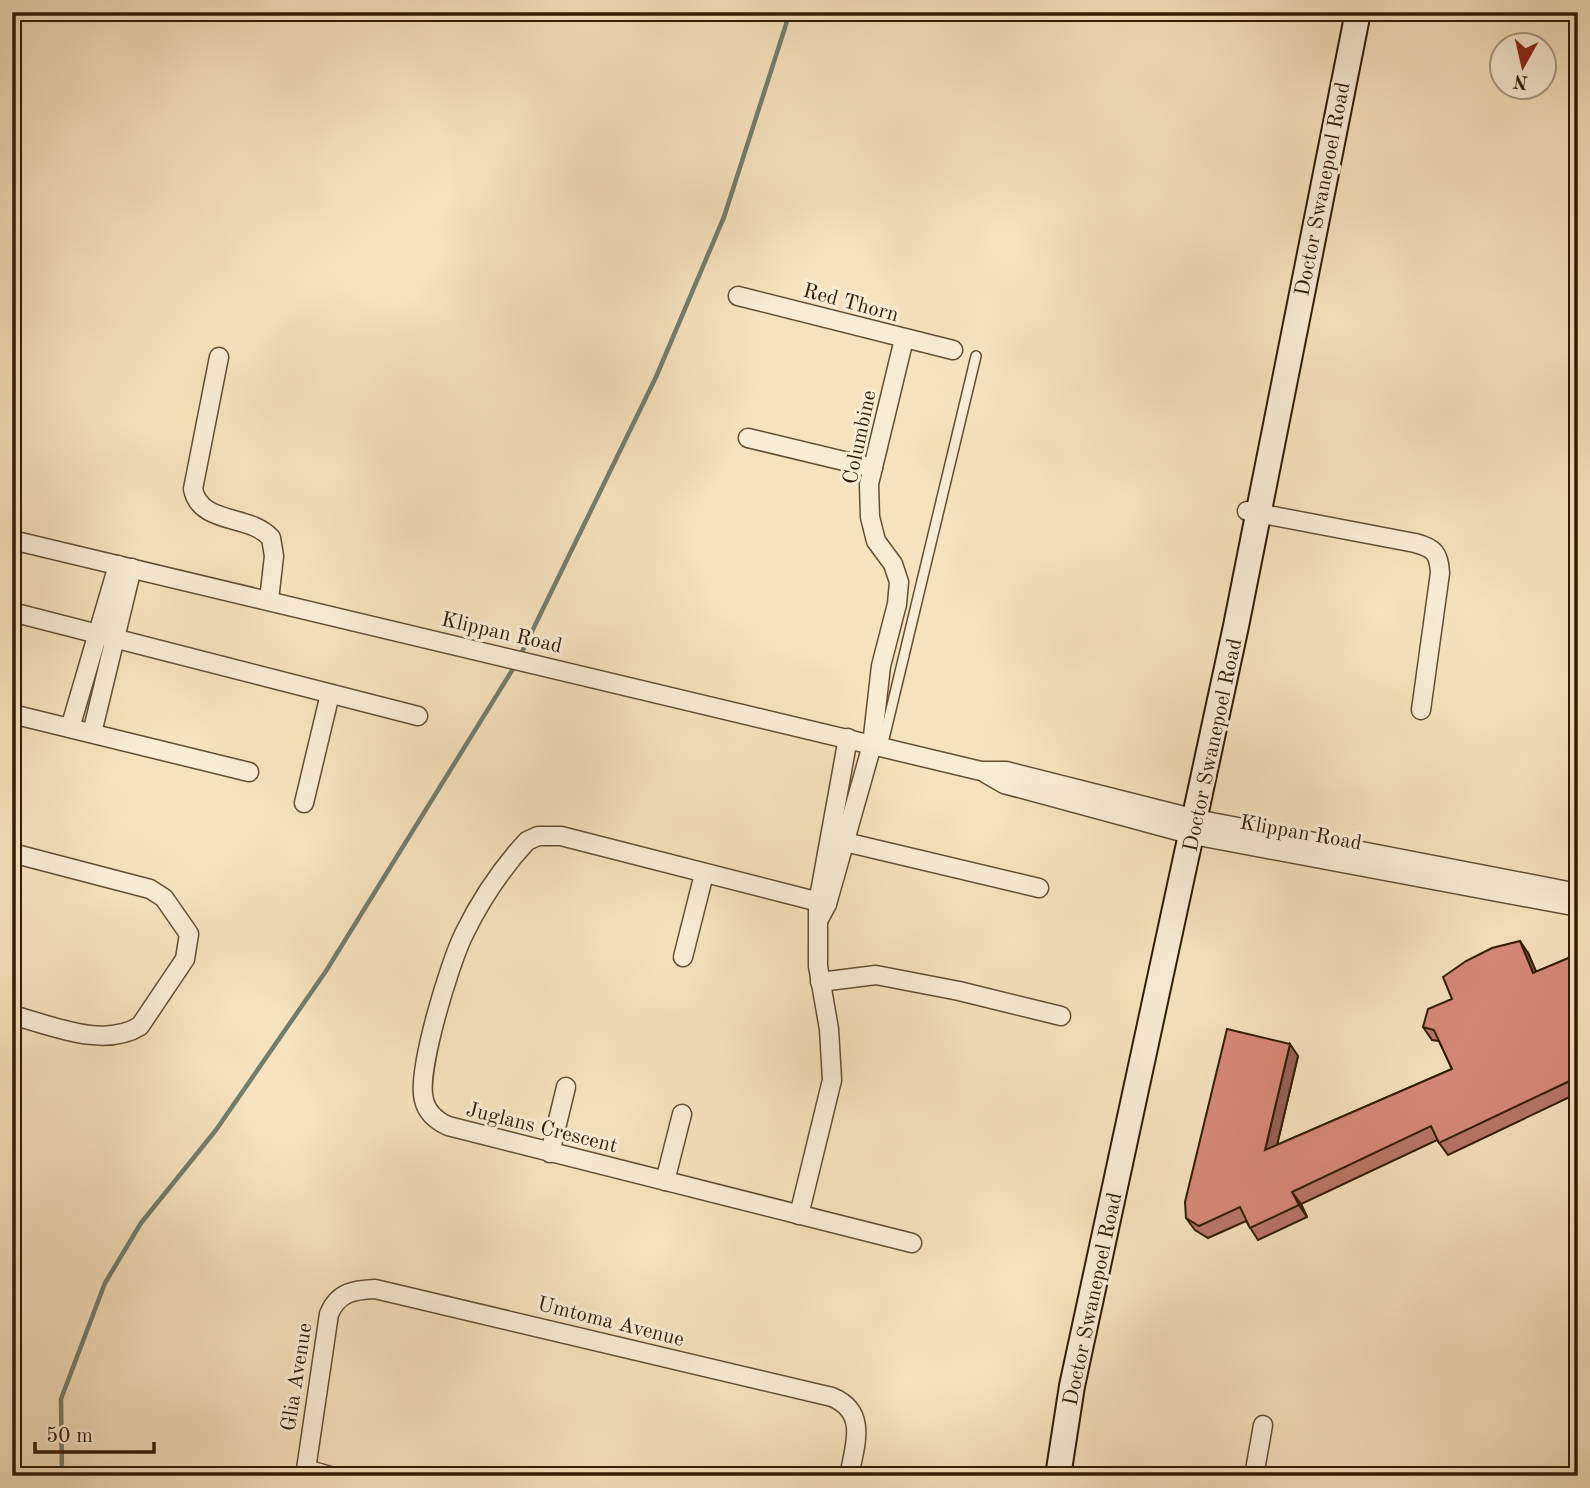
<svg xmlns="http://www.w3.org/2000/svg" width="1590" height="1488" viewBox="0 0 1590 1488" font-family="'Old Standard TT',serif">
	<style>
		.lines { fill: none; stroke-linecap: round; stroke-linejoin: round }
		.stream { stroke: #727d6d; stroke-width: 4.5 }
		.service-casing { stroke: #634e33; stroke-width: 12 }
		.minor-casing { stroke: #634e33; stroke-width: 21 }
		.secondary-casing { stroke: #321c05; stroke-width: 28 }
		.service { stroke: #f9ecd5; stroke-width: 9 }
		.minor { stroke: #f9ecd5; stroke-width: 18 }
		.secondary { stroke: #f9ecd5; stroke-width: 24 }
		.wall { fill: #b97668; stroke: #321c05; stroke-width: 2 }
		.shaded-wall { fill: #966055; stroke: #321c05; stroke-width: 2 }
		.building { fill: #d78979; stroke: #321c05; stroke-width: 2 }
		.labels { text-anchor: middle; stroke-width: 6; stroke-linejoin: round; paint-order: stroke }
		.street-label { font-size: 21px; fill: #321c05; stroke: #f9ecd5 }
	</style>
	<rect width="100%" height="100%" fill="#f6e2be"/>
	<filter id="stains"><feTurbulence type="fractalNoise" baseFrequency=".00286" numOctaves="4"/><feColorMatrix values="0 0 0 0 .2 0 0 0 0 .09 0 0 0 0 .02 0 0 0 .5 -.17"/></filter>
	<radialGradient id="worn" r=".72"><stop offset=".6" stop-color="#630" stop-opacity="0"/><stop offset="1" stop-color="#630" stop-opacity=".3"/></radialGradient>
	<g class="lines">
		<g class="stream">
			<path d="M520,656L656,377L724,217L790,12"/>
			<path d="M62,1476L61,1399L105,1283L141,1223L216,1130L326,971L516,664"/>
		</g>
		<g class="service-casing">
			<path id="service" d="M882,747L976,356"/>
		</g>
		<g class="minor-casing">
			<g id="minor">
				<path d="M738,296L953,350"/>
				<path d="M219,357L193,489C200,525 250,514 271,538L274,556L269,600"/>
				<path d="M748,438L873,468"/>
				<path d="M1247,511L1415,543C1434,548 1439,553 1440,573L1421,710"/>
				<path d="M12,540L981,771H1006L1196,819L1578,893"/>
				<path d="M12,612L418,716"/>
				<path d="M12,714L249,772"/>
				<path d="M70,728L118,565"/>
				<path d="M92,733L132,568"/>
				<path d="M985,773L1004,784L1193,835L1578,907"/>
				<path d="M304,803L330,694"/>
				<path d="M845,842L1039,888"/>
				<path d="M12,853L150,889L164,898L189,934L185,959L140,1026C103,1049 51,1025 12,1015"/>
				<path d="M827,904L561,836H538L527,841C503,867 480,901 464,934C450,962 416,1072 424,1100C427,1113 437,1121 448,1126L912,1243"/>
				<path d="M819,919L827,904L872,745L881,666L897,604L899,582L893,564L876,541L870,517L869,484L904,339"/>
				<path d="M683,957L704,874"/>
				<path d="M820,982L876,975L959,991L1061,1016"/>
				<path d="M550,1153L566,1087"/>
				<path d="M665,1181L682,1114"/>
				<path d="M799,1215L832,1080L829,1029L818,966V903L848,738"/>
				<path d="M306,1469L330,1476"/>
				<path d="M305,1476L329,1314C338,1292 354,1290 375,1289L832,1397C868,1412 855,1445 849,1476"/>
				<path d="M1254,1476L1263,1425"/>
			</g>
		</g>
		<g class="secondary-casing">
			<path id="secondary" d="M1058,1476L1072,1386L1236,626L1358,12"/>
		</g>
		<use href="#service" class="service"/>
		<use href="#minor" class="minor"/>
		<use href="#secondary" class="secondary"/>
	</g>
	<path class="wall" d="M1528,953L1536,972L1578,954V1093L1448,1155L1437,1140L1301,1204L1307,1217L1258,1240L1246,1221L1208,1238L1195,1230L1186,1218L1298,1056L1277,1145L1452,1069L1439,1041L1432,1040L1423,1027L1452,999Z"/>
	<g class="shaded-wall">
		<path d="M1520,941L1528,953L1542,985L1533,973Z"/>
		<path d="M1290,1044L1298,1056L1273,1162L1265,1150Z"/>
		<path d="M1292,1192L1301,1204L1307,1217L1299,1205Z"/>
	</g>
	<path class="building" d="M1520,941L1533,973L1578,954V1077L1439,1143L1431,1126L1292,1192L1299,1205L1250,1228L1240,1207L1199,1226L1186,1218L1185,1202L1227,1029L1290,1044L1265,1150L1452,1069L1434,1030L1423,1027L1428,1009L1452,999L1443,977L1466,961L1492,948Z"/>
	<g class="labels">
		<g class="street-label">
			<text transform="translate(1322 189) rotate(-79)" y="7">Doctor Swanepoel Road</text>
			<text transform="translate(851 302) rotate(15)" y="7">Red Thorn</text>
			<text transform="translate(859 437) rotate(-78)" y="7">Columbine</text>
			<text transform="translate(502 632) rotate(13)" y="7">Klippan Road</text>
			<text transform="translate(1212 745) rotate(-78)" y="7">Doctor Swanepoel Road</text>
			<text transform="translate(1301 832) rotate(10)" y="7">Klippan Road</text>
			<text transform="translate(542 1127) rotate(14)" y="7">Juglans Crescent</text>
			<text transform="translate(1092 1299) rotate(-78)" y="7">Doctor Swanepoel Road</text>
			<text transform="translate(611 1321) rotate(14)" y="7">Umtoma Avenue</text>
			<text transform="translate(296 1377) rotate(-81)" y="7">Glia Avenue</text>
		</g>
	</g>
	<rect width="1590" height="1488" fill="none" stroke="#f6e2be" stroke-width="42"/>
	<rect x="14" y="14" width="1562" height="1460" fill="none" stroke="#321c05" stroke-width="3.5"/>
	<rect x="21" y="21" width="1548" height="1446" fill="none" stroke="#321c05" stroke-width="2"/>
	<g transform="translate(1523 66) rotate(188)"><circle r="33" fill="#f9ecd5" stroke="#a99982" stroke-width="2"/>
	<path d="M0-5L12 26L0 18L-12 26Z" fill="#8f2418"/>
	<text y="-10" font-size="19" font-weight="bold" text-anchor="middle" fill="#321c05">N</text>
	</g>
	<path d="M35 1442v10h119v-10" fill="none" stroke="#321c05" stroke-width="3.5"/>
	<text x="46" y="1442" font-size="21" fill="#321c05" stroke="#f9ecd5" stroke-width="5" paint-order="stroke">50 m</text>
	<rect width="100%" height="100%" filter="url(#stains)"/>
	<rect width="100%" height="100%" fill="url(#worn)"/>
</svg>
